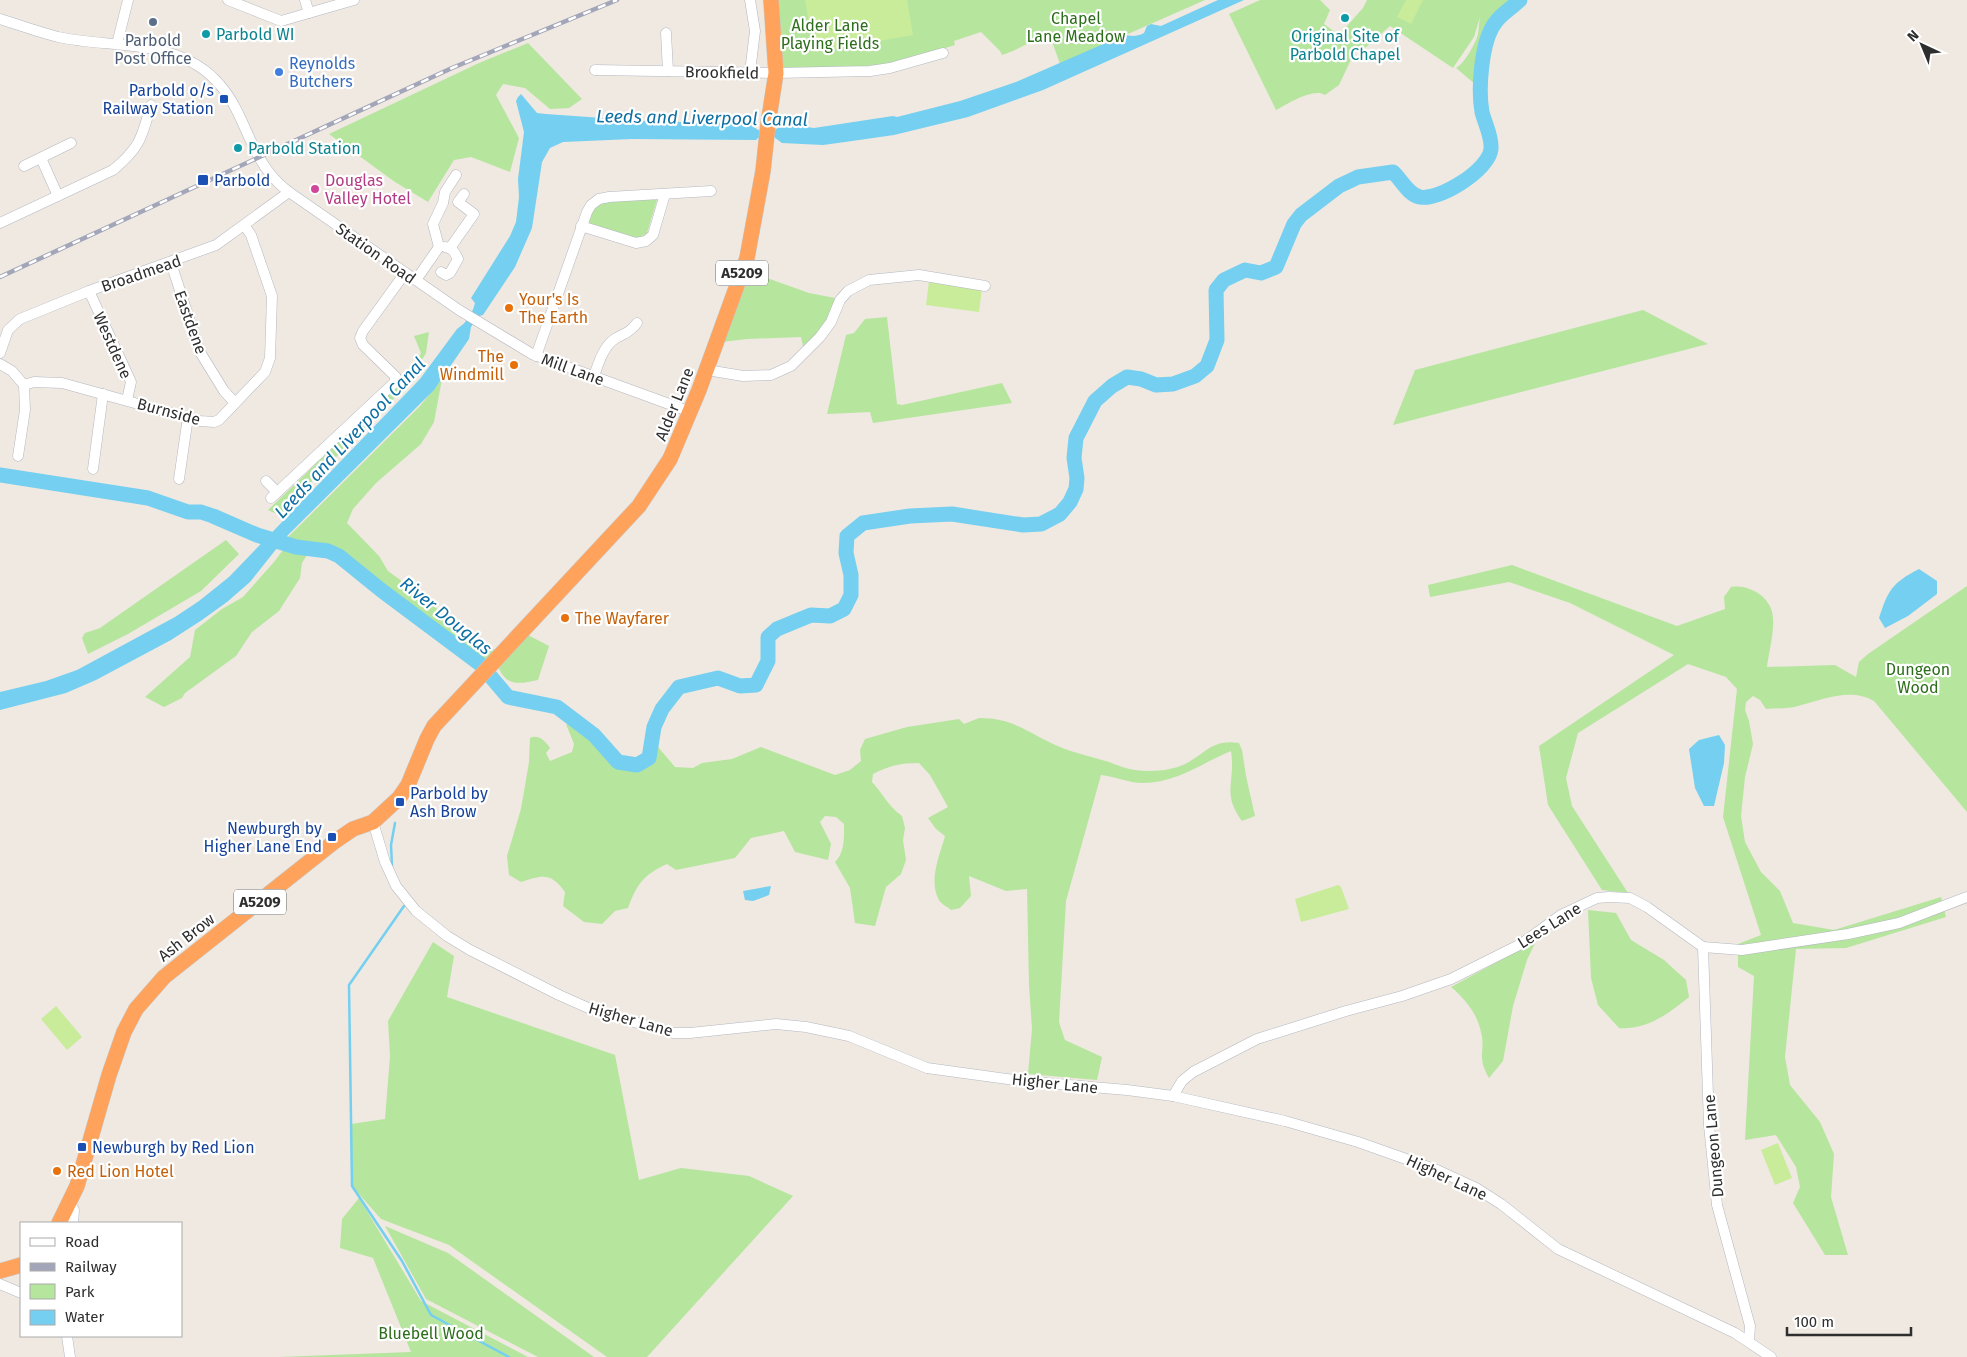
<svg xmlns="http://www.w3.org/2000/svg" width="1967" height="1357" viewBox="0 0 1967 1357" font-family="'Fira Sans',sans-serif">
	<style>
		.green { fill: #b6e59e }
		.pitch { fill: #c9ec9a }
		.water { fill: #75cff0 }
		.lines { fill: none; stroke-linecap: round; stroke-linejoin: round }
		.stream { stroke: #75cff0; stroke-width: 2.5 }
		.river { stroke: #75cff0; stroke-width: 15 }
		.minor-casing { stroke: #b4b7c1; stroke-width: 11 }
		.highway-casing { stroke: #c9c9c9; stroke-width: 16 }
		.minor { stroke: #fff; stroke-width: 10 }
		.highway { stroke: #ffa35c; stroke-width: 15 }
		.rail-casing { stroke: #a3a6b8; stroke-width: 4.5 }
		.rail { stroke: #fff; stroke-width: 2.5; stroke-dasharray: 8; stroke-linecap: butt }
		.culture-dot { fill: #0f9aa8; stroke: #fff; stroke-width: 2 }
		.service-dot { fill: #5c6f8a; stroke: #fff; stroke-width: 2 }
		.shop-dot { fill: #3f7fe0; stroke: #fff; stroke-width: 2 }
		.transit-dot { fill: #1a4fb4; stroke: #fff; stroke-width: 2 }
		.hotel-dot { fill: #d1479c; stroke: #fff; stroke-width: 2 }
		.food-dot { fill: #e8710a; stroke: #fff; stroke-width: 2 }
		.labels { text-anchor: middle; stroke-width: 4.5; stroke-linejoin: round; paint-order: stroke }
		.shield { fill: #fff; stroke: #6d6d6d; stroke-width: 1 }
		.shield-label { font-size: 15px; font-weight: bold; fill: #2e2e2e }
		.park-label { font-size: 16px; fill: #2c6e1b; stroke: #fff }
		.culture-label { font-size: 16px; fill: #0d838f; stroke: #fff; text-anchor: start }
		.service-label { font-size: 16px; fill: #4e5e75; stroke: #fff }
		.shop-label { font-size: 16px; fill: #366cbe; stroke: #fff; text-anchor: start }
		.street-label { font-size: 16px; fill: #2e2e2e; stroke: #fff }
		.transit-label { font-size: 16px; fill: #164399; stroke: #fff; text-anchor: start }
		.hotel-label { font-size: 16px; fill: #b23c85; stroke: #fff; text-anchor: start }
		.food-label { font-size: 16px; fill: #c56008; stroke: #fff; text-anchor: start }
		.water-label { font-size: 18px; font-style: italic; fill: #0d6fa3; stroke: #fff }
	</style>
	<rect width="100%" height="100%" fill="#efe9e1"/>
	<g class="green">
		<path d="M775,0H1205L1060,64L1049,33L1013,51L1002,55L1000,51L981,32L954,41L955,45L890,65L789,69L783,68L780,63Z"/>
		<path d="M1260,0H1320L1330,10L1324,24L1339,35L1363,8L1367,0H1514L1492,16L1483,42L1477,52L1475,84L1456,68C1464,64 1476,43 1478,34C1479,28 1479,22 1480,17L1474,37L1453,68L1390,26L1365,48L1357,47L1339,85L1325,95C1314,87 1287,104 1276,110L1229,14Z"/>
		<path d="M528,43L582,99L569,108L550,109L525,88L503,84L496,95L519,138L510,172L471,157L454,160L428,202L395,182L329,134L479,63Z"/>
		<path d="M657,200L647,233L638,239L589,224C591,192 635,200 657,200Z"/>
		<path d="M750,272L809,293L835,298C839,313 813,339 804,351L801,337L747,339L722,342Z"/>
		<path d="M1643,310L1708,344L1393,425L1415,370Z"/>
		<path d="M887,317L897,404L902,405L1002,383L1012,403L873,423L870,412L827,414L846,335L854,333L865,319Z"/>
		<path d="M429,332L426,353L407,385L279,515L268,510L396,387L408,378L421,353L414,336Z"/>
		<path d="M442,379L434,422L421,444L376,483L353,509L347,523L379,556L388,571L425,598L468,637L482,645L501,652L484,669L381,590L339,556L328,551L302,548L310,550L302,563L300,578L279,611L252,632L236,656L185,693L182,698L164,707L145,697L190,657L195,630L222,609L243,597L274,562L286,546L293,547L282,543L420,406Z"/>
		<path d="M226,540L239,554L201,591L128,634L88,654L82,638L85,633L100,628Z"/>
		<path d="M1512,565L1677,626L1725,609L1724,597L1731,587C1750,584 1773,598 1773,619C1774,634 1769,651 1767,667L1835,665L1856,677L1859,662L1868,654L1967,586V812L1874,701C1850,687 1822,700 1798,706C1788,709 1776,708 1766,709L1760,700L1753,696L1746,702L1745,710L1749,721L1753,744L1745,777L1741,816L1745,842L1761,872L1780,891L1793,923L1834,930L1941,897L1946,917L1846,948L1796,949L1785,1057L1790,1085L1820,1122L1834,1154L1831,1197L1848,1255H1825L1793,1203L1800,1187L1796,1167L1776,1135L1745,1140L1754,976L1738,967V944L1761,935L1723,817L1737,689L1726,677L1688,664L1578,733L1566,778L1572,806L1628,893L1602,890L1548,805L1539,746L1674,655L1570,603L1509,582L1430,597L1428,585Z"/>
		<path d="M526,634L549,646L538,680C519,684 506,687 498,666Z"/>
		<path d="M979,718C1009,718 1021,728 1047,741C1066,751 1088,756 1109,762C1117,765 1126,769 1135,770C1152,772 1172,771 1187,763C1207,752 1213,739 1239,743L1242,750L1246,776L1255,816L1242,821C1221,793 1236,782 1231,751C1202,763 1176,783 1143,783C1129,783 1114,776 1101,775L1066,901L1059,1022L1065,1040L1102,1057L1097,1080L1028,1074L1032,1029L1029,985L1027,889L1006,891L969,876L971,896L960,908L951,910C948,907 941,904 939,900C928,880 940,855 945,836L936,829L928,818L948,807L930,775L919,763C901,763 888,766 873,774L872,782C883,794 889,807 902,816L905,828L903,840L906,860L901,874L886,887L875,926L855,923L850,888L835,862C845,852 844,837 844,824L836,817L825,816L820,822L831,844L828,860L795,852L784,831L751,838L735,858L676,870L667,864C643,875 637,884 628,908L615,911L602,924L584,922L563,906L565,892C551,872 542,875 521,882L509,875L507,856L521,809L529,762L530,738C539,734 545,741 550,748L546,753L550,761L572,752L574,744L566,724C593,726 598,764 627,766C632,767 638,767 643,764C648,761 654,752 658,747L675,767L693,768L702,763L732,759L761,747L835,775L850,770L861,761L860,750L865,739L907,727L959,719L964,724Z"/>
		<path d="M1588,910L1616,913L1631,940L1664,960L1686,980L1689,997C1668,1014 1647,1030 1619,1028L1598,1005L1591,978Z"/>
		<path d="M1538,937L1527,960L1513,1006L1503,1061L1489,1078C1476,1056 1486,1051 1481,1032C1477,1013 1465,999 1451,987L1521,949Z"/>
		<path d="M433,942L454,956L447,997L615,1055L639,1180L681,1168L749,1176L793,1196L647,1357H607L449,1245L381,1219L352,1186L351,1124L385,1119L390,1056L388,1021Z"/>
		<path d="M359,1198L421,1301L528,1357H279L411,1352L373,1258L340,1248L342,1219Z"/>
		<path d="M385,1226L448,1253L594,1357H538L426,1299Z"/>
	</g>
	<g class="pitch">
		<path d="M805,0H907L913,35L814,52Z"/>
		<path d="M1406,0H1423L1411,24L1397,17Z"/>
		<path d="M929,281L982,288L979,312L926,305Z"/>
		<path d="M1338,885L1341,887L1349,909L1301,922L1295,899Z"/>
		<path d="M56,1006L82,1037L67,1050L41,1019Z"/>
		<path d="M1778,1143L1792,1178L1775,1185L1761,1150Z"/>
	</g>
	<g class="water">
		<path d="M1218,0H1244L1043,90L968,117L894,135L845,142L823,145L782,143L774,137L758,138L756,140L632,139L563,142L550,148L542,162L532,228L515,267L483,315L479,316L471,327L469,339L434,390L285,538L250,582L227,602L202,620L171,640L96,680L66,693L0,710V692L46,681L77,670L175,617L199,601L229,577L420,379L457,329C467,322 472,315 475,303L471,298L510,236L516,222L519,197L518,179L524,132L516,101L518,97L521,94L537,113L546,114L645,121L750,124L758,130L772,131L780,127L799,126L814,128L893,116L897,117L960,101L1016,82L1124,35C1132,36 1136,37 1144,33L1147,26L1151,24L1161,26Z"/>
		<path d="M1919,569L1937,581V594L1908,616L1885,628L1879,618C1888,590 1892,583 1919,569Z"/>
		<path d="M1719,735L1725,745L1724,763L1714,806H1704L1695,788L1689,749L1699,740Z"/>
		<path d="M771,886L769,895L753,901L745,900L743,891Z"/>
	</g>
	<g class="lines">
		<g class="stream">
			<path d="M392,866L391,845L395,823"/>
			<path d="M404,906L349,985L352,1186L402,1261L431,1315L509,1357"/>
		</g>
		<path class="river" d="M0,475L148,498L188,512H201L213,516L257,535L296,547L328,551L339,556L381,590L480,664L508,697L557,707L594,735L618,762L637,765L649,758L654,727L662,709L679,687L718,678L740,686L756,685L768,661V637L777,629L811,615L830,616L844,609L851,595V575L846,553L847,536L863,523L910,516L952,514L1023,525L1041,524L1060,514L1070,502L1076,489L1077,478L1074,458L1076,438L1095,401L1112,386L1127,377L1141,379L1156,385L1173,384L1195,376L1207,366L1217,340L1216,290L1224,280L1245,270L1261,273L1276,267L1294,224L1301,215L1339,186L1358,177L1393,172C1401,179 1408,195 1420,197C1439,201 1489,170 1491,149C1492,136 1485,124 1482,112C1478,90 1481,42 1495,23C1501,14 1512,8 1520,0"/>
		<g class="minor-casing">
			<g id="minor">
				<path d="M228,0L281,21L354,0"/>
				<path d="M305,0L309,13"/>
				<path d="M750,0L755,31L750,72"/>
				<path d="M0,19C19,25 38,32 58,37C113,49 180,37 220,85C242,110 248,145 268,171C274,179 281,186 289,192L459,310L532,354L691,412"/>
				<path d="M666,33L668,71"/>
				<path d="M117,44L128,0"/>
				<path d="M595,70L776,73L870,71L890,68L943,53"/>
				<path d="M41,158L58,196"/>
				<path d="M24,166L71,143"/>
				<path d="M0,223L113,170C140,148 142,137 151,105"/>
				<path d="M581,226L636,243L646,241L653,235L665,194"/>
				<path d="M450,248L474,214L458,202L464,194"/>
				<path d="M171,263L200,352L224,391L235,403"/>
				<path d="M441,272L446,275L450,273L458,259C455,253 453,248 445,247"/>
				<path d="M416,280L439,247L433,224L443,203L445,192L456,175"/>
				<path d="M89,291L131,382L127,400"/>
				<path d="M0,353L8,330L20,319L89,291L216,245L289,192"/>
				<path d="M536,356L587,212L591,205L599,199L609,197L711,191"/>
				<path d="M0,364L12,371L24,385"/>
				<path d="M707,370L743,376L771,375L791,366L820,337L831,322L840,300L848,291L869,280L919,275L985,286"/>
				<path d="M594,376C598,365 602,350 612,341C622,333 627,336 637,323"/>
				<path d="M24,385L34,382L62,383L200,421L214,422L219,420L265,372L270,358L272,296L251,235L245,226"/>
				<path d="M18,456L25,410L24,385"/>
				<path d="M93,469L103,394"/>
				<path d="M179,479L188,417"/>
				<path d="M266,481L277,492"/>
				<path d="M271,498L394,383L396,377L363,345L360,338L363,331L405,273"/>
				<path d="M373,822L385,862L396,886L416,911L447,936L470,950L559,995L595,1011L673,1033H690L776,1024L806,1027L849,1036L927,1068L1022,1081L1127,1090L1173,1096L1285,1121L1358,1142L1437,1170L1476,1188L1501,1204L1558,1249L1735,1333L1771,1357"/>
				<path d="M1703,947L1709,1125L1717,1205L1750,1326L1749,1341"/>
				<path d="M1173,1096L1182,1081L1193,1072L1257,1039L1346,1011L1402,996L1451,979L1521,944L1561,915L1597,898L1609,897L1630,898L1647,907L1703,947L1742,950L1848,934L1899,923L1967,897"/>
				<path d="M70,1204L74,1210L73,1223"/>
				<path d="M0,1284L21,1293"/>
				<path d="M67,1336L70,1357"/>
			</g>
		</g>
		<g class="highway-casing">
			<g id="highway">
				<path d="M59,1223L77,1186L109,1075L124,1032L136,1009L164,977L334,842L353,829L373,822L399,798L408,785L427,739L434,726L639,506L670,459L699,390L747,258L763,171L768,124L776,73L771,0"/>
				<path d="M0,1271L21,1265"/>
			</g>
		</g>
		<use href="#minor" class="minor"/>
		<use href="#highway" class="highway"/>
		<g class="rail-casing">
			<path id="rail" d="M0,277L452,68L617,0"/>
		</g>
		<use href="#rail" class="rail"/>
	</g>
	<g class="culture-dot">
		<circle cx="1345" cy="18" r="5"/>
		<circle cx="206" cy="34" r="5"/>
		<circle cx="238" cy="148" r="5"/>
	</g>
	<circle class="service-dot" cx="153" cy="22" r="5"/>
	<circle class="shop-dot" cx="279" cy="72" r="5"/>
	<g class="transit-dot">
		<rect x="219" y="94" width="10" height="10" rx="2.5"/>
		<rect x="197" y="174" width="12" height="12" rx="2.5"/>
		<rect x="395" y="797" width="10" height="10" rx="2.5"/>
		<rect x="327" y="832" width="10" height="10" rx="2.5"/>
		<rect x="77" y="1142" width="10" height="10" rx="2.5"/>
	</g>
	<circle class="hotel-dot" cx="315" cy="189" r="5"/>
	<g class="food-dot">
		<circle cx="509" cy="308" r="5"/>
		<circle cx="514" cy="365" r="5"/>
		<circle cx="565" cy="618" r="5"/>
		<circle cx="57" cy="1171" r="5"/>
	</g>
	<g class="labels">
		<g class="shield">
			<rect x="716" y="260.5" width="52" height="25" rx="4"/>
			<rect x="234" y="889.5" width="52" height="25" rx="4"/>
		</g>
		<g class="shield-label">
			<text x="742" y="278">A5209</text>
			<text x="260" y="907">A5209</text>
		</g>
		<g class="park-label">
			<text x="1076" y="24">Chapel<tspan x="1076" dy="18">Lane Meadow</tspan></text>
			<text x="830" y="31">Alder Lane<tspan x="830" dy="18">Playing Fields</tspan></text>
			<text x="1918" y="675">Dungeon<tspan x="1918" dy="18">Wood</tspan></text>
			<text x="431" y="1339">Bluebell Wood</text>
		</g>
		<g class="culture-label">
			<text x="216" y="40">Parbold WI</text>
			<text x="1345" y="42" text-anchor="middle">Original Site of<tspan x="1345" dy="18">Parbold Chapel</tspan></text>
			<text x="248" y="154">Parbold Station</text>
		</g>
		<g class="service-label">
			<text x="153" y="46">Parbold<tspan x="153" dy="18">Post Office</tspan></text>
		</g>
		<g class="shop-label">
			<text x="289" y="69">Reynolds<tspan x="289" dy="18">Butchers</tspan></text>
		</g>
		<g class="street-label">
			<text transform="translate(722 72) rotate(1)" y="6">Brookfield</text>
			<text transform="translate(376 253) rotate(35)" y="6">Station Road</text>
			<text transform="translate(141 273) rotate(-19)" y="6">Broadmead</text>
			<text transform="translate(191 322) rotate(70)" y="6">Eastdene</text>
			<text transform="translate(113 345) rotate(66)" y="6">Westdene</text>
			<text transform="translate(573 369) rotate(20)" y="6">Mill Lane</text>
			<text transform="translate(674 404) rotate(-68)" y="6">Alder Lane</text>
			<text transform="translate(169 411) rotate(15)" y="6">Burnside</text>
			<text transform="translate(1549 925) rotate(-32)" y="6">Lees Lane</text>
			<text transform="translate(186 937) rotate(-38)" y="6">Ash Brow</text>
			<text transform="translate(631 1019) rotate(16)" y="6">Higher Lane</text>
			<text transform="translate(1055 1083) rotate(6)" y="6">Higher Lane</text>
			<text transform="translate(1713 1146) rotate(-95)" y="6">Dungeon Lane</text>
			<text transform="translate(1447 1177) rotate(25)" y="6">Higher Lane</text>
		</g>
		<g class="transit-label">
			<text x="214" y="96" text-anchor="end">Parbold o/s<tspan x="214" dy="18">Railway Station</tspan></text>
			<text x="214" y="186">Parbold</text>
			<text x="410" y="799">Parbold by<tspan x="410" dy="18">Ash Brow</tspan></text>
			<text x="322" y="834" text-anchor="end">Newburgh by<tspan x="322" dy="18">Higher Lane End</tspan></text>
			<text x="92" y="1153">Newburgh by Red Lion</text>
		</g>
		<g class="hotel-label">
			<text x="325" y="186">Douglas<tspan x="325" dy="18">Valley Hotel</tspan></text>
		</g>
		<g class="food-label">
			<text x="519" y="305">Your's Is<tspan x="519" dy="18">The Earth</tspan></text>
			<text x="504" y="362" text-anchor="end">The<tspan x="504" dy="18">Windmill</tspan></text>
			<text x="575" y="624">The Wayfarer</text>
			<text x="67" y="1177">Red Lion Hotel</text>
		</g>
		<g class="water-label">
			<text transform="translate(702 118) rotate(1)" y="6">Leeds and Liverpool Canal</text>
			<text transform="translate(350 438) rotate(-47)" y="6">Leeds and Liverpool Canal</text>
			<text transform="translate(446 616) rotate(39)" y="6">River Douglas</text>
		</g>
	</g>
	<rect x="20" y="1222" width="162" height="115" fill="#ffffff" stroke="#ababab"/>
	<rect x="30" y="1238" width="25" height="8" fill="#ffffff" stroke="#ababab"/>
	<text x="65" y="1247" font-size="15" fill="#2e2e2e">Road</text>
	<rect x="30" y="1263" width="25" height="8" fill="#a3a6b8" stroke="#ababab"/>
	<text x="65" y="1272" font-size="15" fill="#2e2e2e">Railway</text>
	<rect x="30" y="1284" width="25" height="15" fill="#b6e59e" stroke="#ababab"/>
	<text x="65" y="1297" font-size="15" fill="#2e2e2e">Park</text>
	<rect x="30" y="1310" width="25" height="15" fill="#75cff0" stroke="#ababab"/>
	<text x="65" y="1322" font-size="15" fill="#2e2e2e">Water</text>
	<g transform="translate(1922 45) rotate(316)" stroke="#ffffff" stroke-width="4" paint-order="stroke">
	<path d="M0-4L9 19L0 12L-9 19Z" fill="#2e2e2e"/>
	<text y="-8" font-size="14" font-weight="bold" text-anchor="middle" fill="#2e2e2e">N</text>
	</g>
	<path d="M1787 1327v8h124v-8" fill="none" stroke="#2e2e2e" stroke-width="2.5"/>
	<text x="1794" y="1327" font-size="15" fill="#2e2e2e" stroke="#ffffff" stroke-width="4" paint-order="stroke">100 m</text>
</svg>
